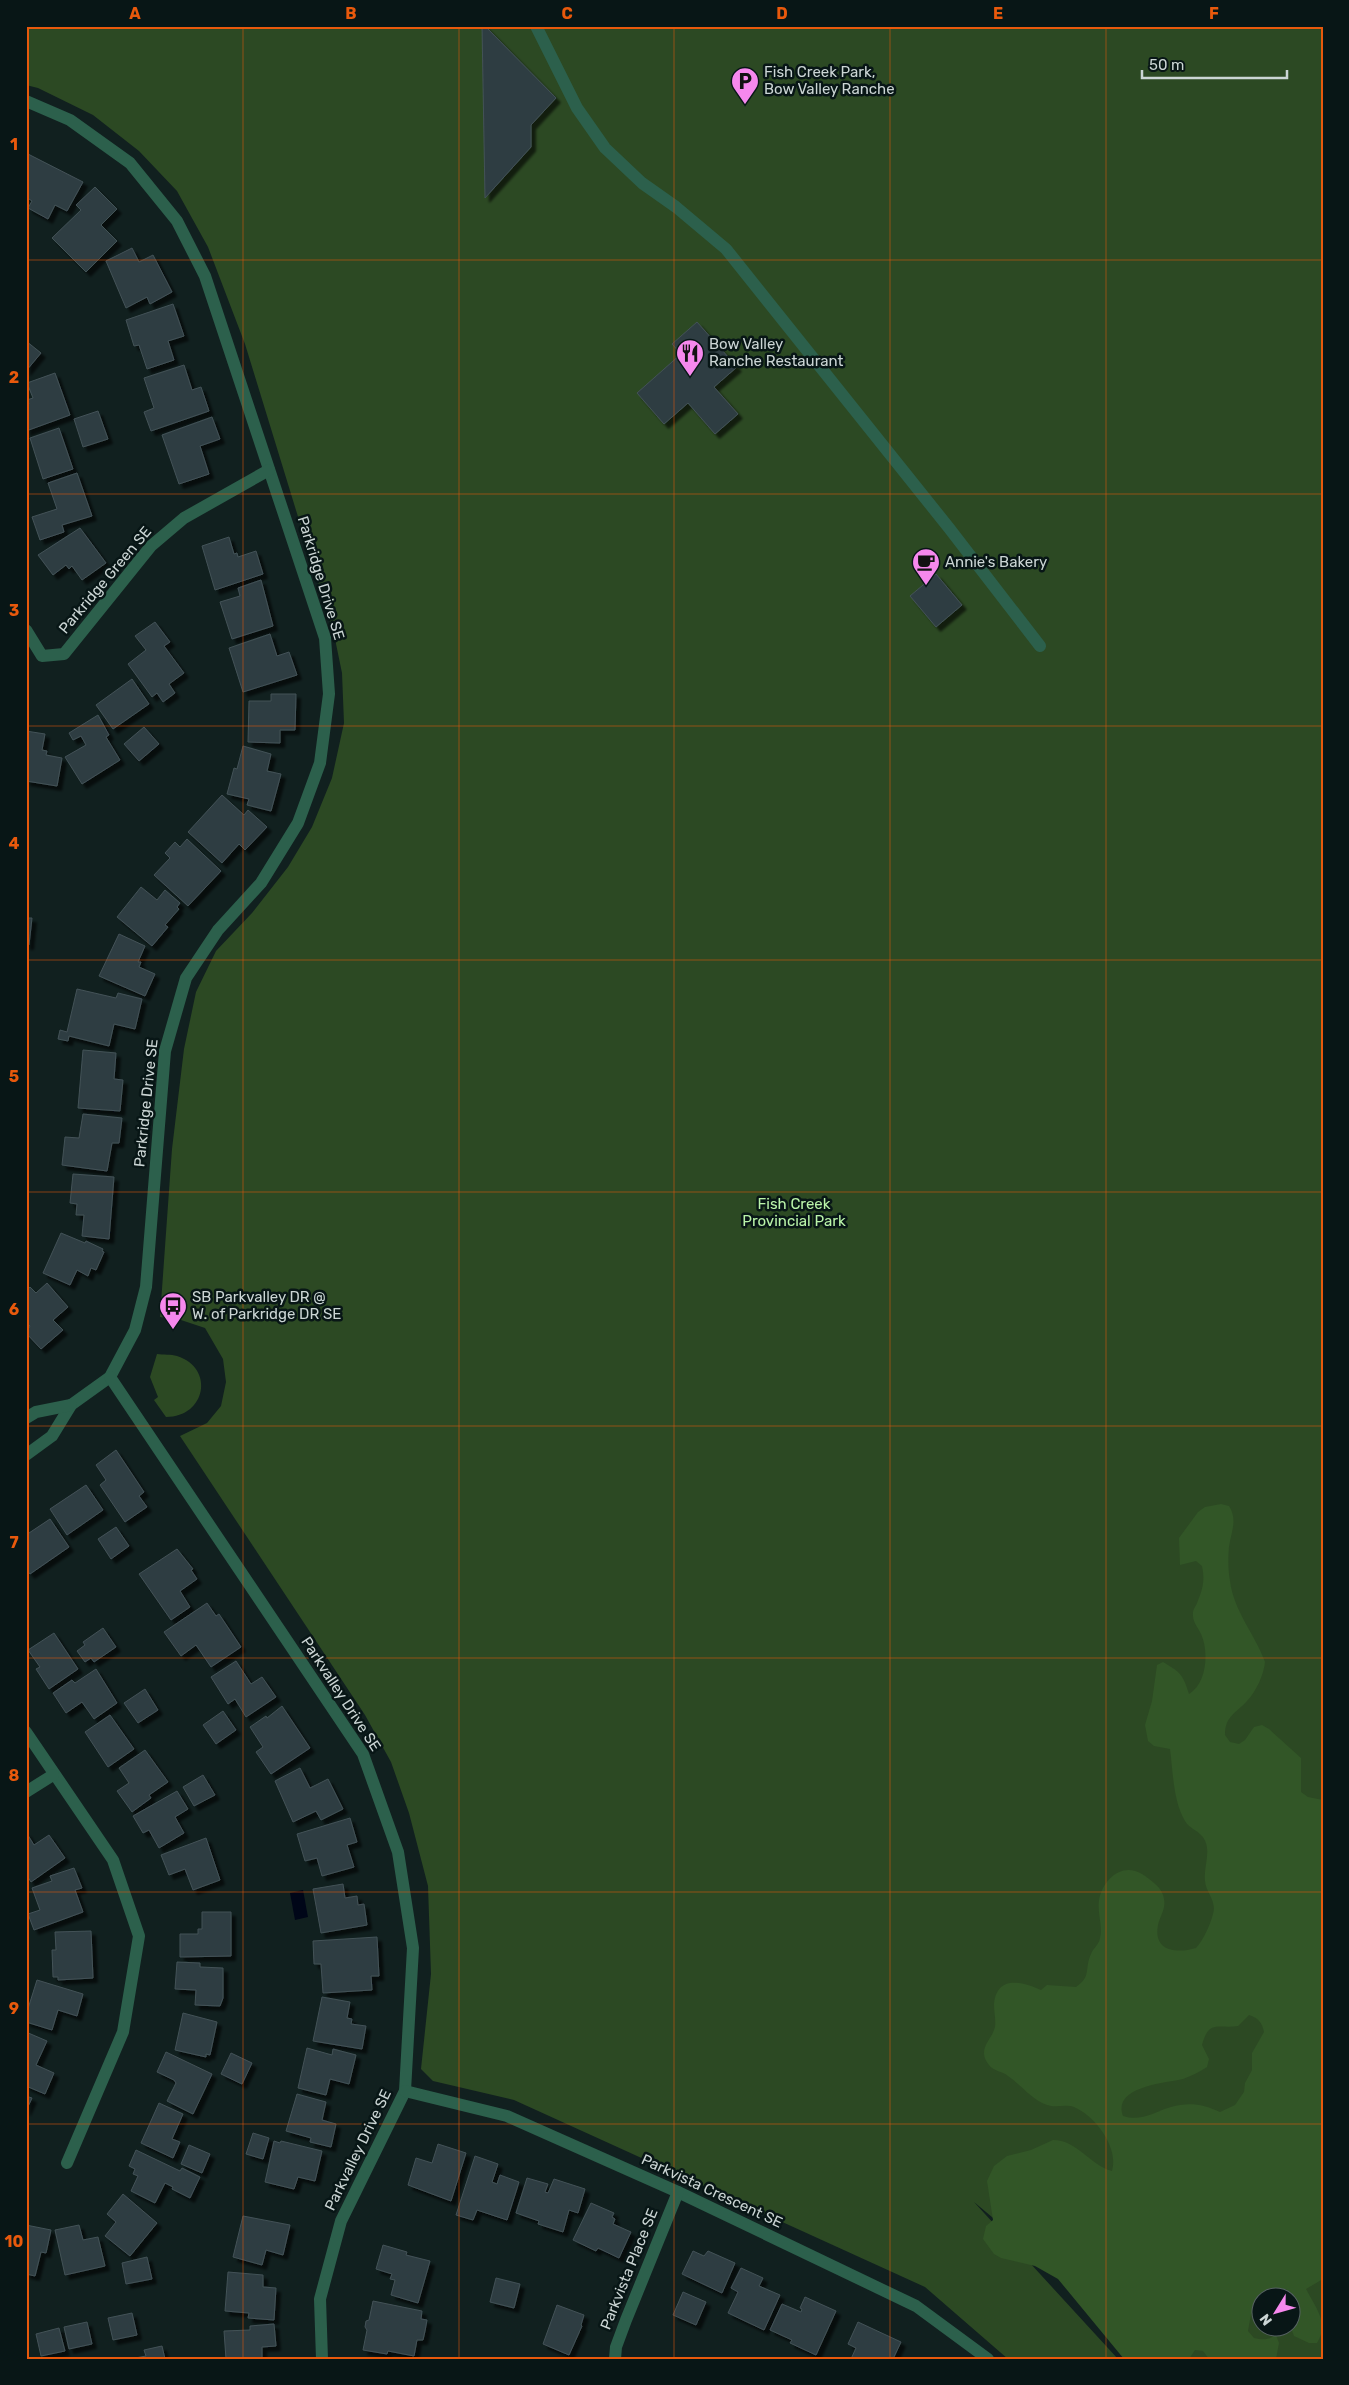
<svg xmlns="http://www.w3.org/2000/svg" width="1349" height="2385" viewBox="0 0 1349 2385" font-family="Rubik,sans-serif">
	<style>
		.green { fill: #2c4923; fill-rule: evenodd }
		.forest { fill: #325627; fill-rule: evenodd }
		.water { fill: #000618 }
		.building { fill: #2f3d42; stroke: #435257; filter: url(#shadow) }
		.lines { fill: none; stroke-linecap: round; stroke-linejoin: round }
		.minor { stroke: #2c604c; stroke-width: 12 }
		.grid { fill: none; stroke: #e8590c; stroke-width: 1; stroke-opacity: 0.55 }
		.labels { text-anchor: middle; stroke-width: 5; stroke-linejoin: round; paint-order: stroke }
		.poi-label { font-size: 15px; fill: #cbd5d4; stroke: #081616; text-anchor: start }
		.street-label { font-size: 15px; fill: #cbd5d4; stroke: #081616 }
		.park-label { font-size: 15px; fill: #baf4a9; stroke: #081616 }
		.neatline { fill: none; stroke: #e8590c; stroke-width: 2 }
		.grid-label { font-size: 16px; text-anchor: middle; font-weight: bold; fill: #e8590c }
	</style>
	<defs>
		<filter id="shadow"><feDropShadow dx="4.5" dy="4.5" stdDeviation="1" flood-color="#0009"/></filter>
	</defs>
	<rect width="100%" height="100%" fill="#11201f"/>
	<g class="green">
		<path d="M26,26H1323V2359H1136L1109,2315L974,2202L1118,2359H1008L925,2287L514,2100L433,2081L421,2069L431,1974L428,1886L409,1813L391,1762L365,1715L180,1436L207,1423L221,1406L226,1382L223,1359L205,1328L181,1320L160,1317L172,1149L184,1049L196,992L216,951L252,913L288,867L312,827L332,778L344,723L342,673L334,634L245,344L208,247L177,191L139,151L93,115L38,88L26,85ZM1262,2298H1292V2328H1262Z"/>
		<path d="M157,1354C163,1355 171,1354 177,1356C215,1368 206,1417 166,1417L154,1400L158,1397L150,1377Z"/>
	</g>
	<path class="forest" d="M1221,1504L1229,1506C1238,1520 1231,1532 1229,1547C1228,1558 1228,1570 1230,1581C1234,1612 1255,1634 1265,1662C1264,1674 1256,1692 1247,1701C1236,1713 1225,1716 1225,1735L1230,1742L1239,1744L1245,1740L1254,1727L1262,1725L1269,1729L1301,1758V1792L1308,1797L1323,1800V2279L1306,2289C1315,2307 1330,2323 1317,2343H1309L1294,2336L1291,2328L1292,2298H1262L1261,2305L1251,2314L1248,2331L1254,2338C1263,2340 1268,2340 1276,2335L1279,2343L1276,2359H1209L1203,2351L1195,2350L1189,2359H1124L1058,2279L1035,2266L1001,2258L994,2254L983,2239L986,2226L993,2220L987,2181L994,2166L1007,2156L1031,2150L1053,2140C1077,2140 1090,2165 1112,2171C1119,2147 1095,2116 1074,2107C1065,2104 1056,2108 1047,2105C1032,2100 1021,2085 1008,2076C1002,2071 993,2071 989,2065C976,2049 992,2040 995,2027C996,2020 994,2012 994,2004C997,1974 1023,1982 1041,1990L1047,1985L1076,1987C1092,1976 1084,1969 1091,1954C1093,1948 1099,1945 1100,1938C1103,1926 1097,1913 1099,1900C1103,1879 1122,1862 1142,1874C1151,1880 1163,1888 1164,1899C1166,1909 1160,1916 1158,1925C1153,1951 1176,1954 1196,1948C1204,1939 1210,1925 1213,1914C1217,1901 1206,1893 1205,1881C1203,1867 1213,1849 1202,1836C1197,1830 1189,1828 1185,1821C1173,1801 1173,1771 1170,1749L1154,1746L1148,1741L1145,1725L1152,1701L1157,1665L1163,1662C1180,1672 1183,1674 1189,1694C1207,1684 1209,1651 1201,1634C1198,1627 1192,1622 1193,1613C1193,1609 1196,1606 1197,1603C1203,1589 1205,1580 1202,1566L1196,1561L1180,1565L1179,1538L1198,1512L1205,1507ZM1249,2015C1258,2018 1262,2022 1264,2032L1252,2053V2070L1245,2083L1244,2092L1235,2105L1220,2112C1203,2104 1189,2102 1171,2107C1154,2112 1141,2122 1123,2116C1112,2087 1164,2083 1183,2079C1191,2076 1200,2072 1207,2067L1209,2059L1202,2045C1209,2019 1218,2029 1238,2026Z"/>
	<path class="water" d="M303,1890L308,1917L295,1920L290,1893Z"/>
	<g class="building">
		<path d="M482,26H485L556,98L531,125V147L485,198Z"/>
		<path d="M28,154L83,182L67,211L55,205L48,219L28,208L32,201L26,197Z"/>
		<path d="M95,187L117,209L101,225L117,241L86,272L52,238L81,210L76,205Z"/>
		<path d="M132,248L139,262L153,255L172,292L150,304L147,297L126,308L106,261Z"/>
		<path d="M173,304L184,336L168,341L174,360L147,369L139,345L134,346L126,320Z"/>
		<path d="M697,322L737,367L714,387L738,414L715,434L688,403L664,424L637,393L681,354L672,344Z"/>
		<path d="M26,341L41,353L26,371Z"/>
		<path d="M184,365L192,390L201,387L209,411L151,431L144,412L154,408L144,378Z"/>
		<path d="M55,373L70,415L26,431V405L29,404L27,400L33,398L27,383Z"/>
		<path d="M98,411L108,439L83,447L74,419Z"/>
		<path d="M212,417L220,439L200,446L209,474L179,484L162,435Z"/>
		<path d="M59,428L73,469L43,479L30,438Z"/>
		<path d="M77,473L92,516L62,525L64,532L40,540L32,517L57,509L48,483Z"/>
		<path d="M80,528L106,563L82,580L72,566L69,569L66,565L53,575L38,555Z"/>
		<path d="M229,537L234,554L237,553L238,557L256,551L263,574L215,590L202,546Z"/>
		<path d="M936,574L962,605L936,627L910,596Z"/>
		<path d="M261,580L273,626L232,639L220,602L240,596L238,588Z"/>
		<path d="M155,622L170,642L164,646L184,673L169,684L175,693L163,702L157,693L152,697L128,664L146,650L135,636Z"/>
		<path d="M270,634L277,656L289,652L297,675L243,692L229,648Z"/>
		<path d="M132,679L149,704L113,729L96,705Z"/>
		<path d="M271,694H296L295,730H280V743L248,742L249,701H271Z"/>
		<path d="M98,715L109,735L106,737L120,760L82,784L65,757L86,745L81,736L73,740L69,733Z"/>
		<path d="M144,727L159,744L139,761L124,744Z"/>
		<path d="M26,731L45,734L42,750L47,751L46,755L62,758L57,786L26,781Z"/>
		<path d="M243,746L271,754L267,771L281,774L271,811L247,805L249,799L227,794L234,768L237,769Z"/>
		<path d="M222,795L244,815L248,810L267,827L245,850L239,844L222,863L188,832Z"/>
		<path d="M187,839L221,871L188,906L154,875L170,858L165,853L175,842L180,847Z"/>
		<path d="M141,887L157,900L165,890L180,903L177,907L179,909L165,925L168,927L152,946L117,917Z"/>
		<path d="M26,918H32L29,945H26Z"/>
		<path d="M119,934L145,946L138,962H141L139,967L155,974L145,996L99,976Z"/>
		<path d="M77,989L116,998L118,993L142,999L135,1029L114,1024L109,1046L69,1036L68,1041L58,1039L60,1030L67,1032Z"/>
		<path d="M83,1050L116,1053L114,1079L123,1080L120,1111L78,1108Z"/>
		<path d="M83,1114L122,1118L119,1143H112L107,1171L62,1165L65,1137L79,1138Z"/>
		<path d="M73,1174L114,1177L109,1239L82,1236L84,1215H76L77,1204L70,1203Z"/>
		<path d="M61,1233L85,1243L86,1241L103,1249L102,1251L104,1252L96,1270L91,1268L88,1276L77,1270L70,1285L43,1273Z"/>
		<path d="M47,1283L68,1307L53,1320L63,1330L41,1349L26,1333L30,1326L26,1322V1291L30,1287L36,1293Z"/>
		<path d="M116,1450L144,1492L139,1496L147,1507L125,1522L100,1485L106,1480L96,1465Z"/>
		<path d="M86,1485L103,1510L67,1535L50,1509Z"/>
		<path d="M50,1519L69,1547L30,1574L26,1569V1529L29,1533Z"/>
		<path d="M116,1527L129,1546L111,1559L98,1539Z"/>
		<path d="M177,1549L193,1569L191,1570L197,1579L180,1591L190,1607L171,1620L139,1574Z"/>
		<path d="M207,1603L216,1616L219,1614L241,1647L211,1667L196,1645L181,1656L164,1632Z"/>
		<path d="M103,1628L116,1647L94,1662L91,1658L85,1662L77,1651L85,1645L83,1642Z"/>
		<path d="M54,1633L78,1669L49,1689L36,1669L40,1667L28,1650Z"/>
		<path d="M236,1661L251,1684L262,1677L276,1697L246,1717L235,1699L228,1704L211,1677Z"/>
		<path d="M96,1669L117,1703L94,1719L82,1702L66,1713L53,1693L72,1680L75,1683Z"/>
		<path d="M145,1689L158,1710L138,1723L124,1703Z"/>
		<path d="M282,1706L310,1748L271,1774L256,1752L263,1747L250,1727L266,1716L267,1718Z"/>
		<path d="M223,1711L236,1730L216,1744L203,1725Z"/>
		<path d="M110,1715L134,1749L108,1767L85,1732Z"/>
		<path d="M145,1750L168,1782L149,1795L151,1798L132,1812L117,1791L129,1783L119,1768Z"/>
		<path d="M300,1768L310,1788L328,1779L343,1809L321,1820L316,1811L293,1822L275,1781Z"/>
		<path d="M203,1775L215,1795L194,1806L183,1787Z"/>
		<path d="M177,1791L188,1809L175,1817L184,1833L159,1848L149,1830L143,1833L133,1816Z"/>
		<path d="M350,1818L357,1842L347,1845L354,1867L322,1876L317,1858L305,1861L297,1834Z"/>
		<path d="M26,1832L34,1845L49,1835L65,1858L31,1882L26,1874Z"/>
		<path d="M206,1838L220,1880L193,1890L185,1869L169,1875L161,1855Z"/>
		<path d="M74,1868L82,1888L75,1890L83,1912L34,1930L28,1914L40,1910L32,1888L52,1881L50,1876Z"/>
		<path d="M343,1884L345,1898L357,1896L358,1905L364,1904L367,1925L321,1933L313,1889Z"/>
		<path d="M202,1912H231V1956L180,1957V1934H198V1929H202Z"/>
		<path d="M91,1931L93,1978L58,1980V1977H53L52,1950H56L55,1932Z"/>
		<path d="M377,1937L379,1976H371L372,1990L323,1993L321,1964H314L313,1941Z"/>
		<path d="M177,1962L200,1963V1967L223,1968V1998L220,2006L195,2005L196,1990L175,1989Z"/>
		<path d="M37,1980L83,1994L77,2016L58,2010L52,2030L26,2022V2015Z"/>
		<path d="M322,1997L350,2002L347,2018L352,2019L351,2024L366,2026L362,2049L313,2041Z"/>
		<path d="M183,2013L217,2022L210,2055L206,2054V2057L175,2050Z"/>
		<path d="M26,2032L47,2041L36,2065L54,2073L45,2094L26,2086Z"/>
		<path d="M307,2048L332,2055L333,2049L356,2055L349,2084L330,2079L326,2095L298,2088Z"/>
		<path d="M166,2052L212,2074L193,2114L167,2101L176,2083L174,2080L157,2072Z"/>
		<path d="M231,2053L252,2063L242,2084L221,2074Z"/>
		<path d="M297,2094L326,2102L322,2120L336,2124L331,2147L310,2142L311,2138L286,2131Z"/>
		<path d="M26,2096L32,2098L26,2111Z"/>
		<path d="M159,2103L183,2114L172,2139L180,2142L173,2158L141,2143Z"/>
		<path d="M253,2133L269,2138L263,2159L246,2154Z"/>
		<path d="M274,2141L280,2143L281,2141L322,2151L315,2181L298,2177L294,2189L265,2182Z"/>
		<path d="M438,2144L466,2153L451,2201L408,2185L416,2158L432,2163Z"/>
		<path d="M189,2145L210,2154L202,2173L181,2164Z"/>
		<path d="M136,2150L180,2171L182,2168L200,2177L190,2198L172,2189L173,2187L165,2183L155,2203L131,2191L138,2176L133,2174L135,2169L129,2166Z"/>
		<path d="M475,2156L498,2164L492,2182L497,2184L500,2175L519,2182L507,2220L477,2210L473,2220L456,2215Z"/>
		<path d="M527,2178L548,2184L545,2192L548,2193L554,2179L585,2189L578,2213L569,2210L563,2232L538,2224L539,2221L516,2213Z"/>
		<path d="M123,2194L157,2223L130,2256L105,2236L116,2222L107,2214Z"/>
		<path d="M591,2203L614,2213L612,2217L615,2219L613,2224L631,2232L619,2258L598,2248L596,2251L573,2240Z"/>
		<path d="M243,2216L290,2225L283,2255L266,2250L262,2265L233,2257Z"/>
		<path d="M26,2225L51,2230L46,2253L41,2252L35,2276L26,2274Z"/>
		<path d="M79,2225L83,2240L98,2237L105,2266L65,2275L55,2230Z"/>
		<path d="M383,2245L407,2252L406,2255L430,2261L418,2303L391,2295L395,2280L390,2279L392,2274L376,2269Z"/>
		<path d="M693,2251L704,2256L708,2251L735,2263L722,2293L682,2274Z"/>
		<path d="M147,2257L152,2279L126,2284L122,2263Z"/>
		<path d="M741,2268L763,2278L759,2286L780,2295L764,2330L728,2313L738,2292L731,2288Z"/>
		<path d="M228,2272L263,2275V2287L276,2288L274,2320L248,2318L249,2313L225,2311Z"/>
		<path d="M496,2278L520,2284L514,2308L490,2302Z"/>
		<path d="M683,2292L706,2302L696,2325L673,2315Z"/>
		<path d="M805,2297L836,2311L816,2355L790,2343L792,2340L770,2330L782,2304L801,2312L802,2309L800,2308Z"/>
		<path d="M373,2301L422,2311L421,2319L427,2320L425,2331L423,2340H417L414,2356L388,2351L387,2354L363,2350L367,2330L365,2327L366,2321L369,2320Z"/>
		<path d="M557,2305L584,2315L581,2325L582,2326L569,2355L543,2344Z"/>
		<path d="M132,2313L137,2335L113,2340L108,2318Z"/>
		<path d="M87,2322L92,2344L69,2349L64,2327Z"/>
		<path d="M858,2322L901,2342L893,2359H851L856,2348L848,2344Z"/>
		<path d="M274,2324L276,2346L262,2347V2359H226L224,2331L250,2330V2326Z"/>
		<path d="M59,2328L65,2351L41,2356L36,2334Z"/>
		<path d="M162,2346L165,2359H130L146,2356L144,2350Z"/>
	</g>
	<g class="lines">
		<g class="minor">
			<path d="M536,26L577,108L605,148L642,183L676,207L726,249L949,528L1040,646"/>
			<path d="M26,101L70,120L130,163L177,221L205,276L325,638L329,694L320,763L298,823L261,883L218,930L186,978L165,1051L146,1287L135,1330L110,1377L71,1405L52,1436L26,1455"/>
			<path d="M26,630L42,656L64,654L151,546L184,518L269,470"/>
			<path d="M110,1377L363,1754L398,1852L413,1948L405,2091L341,2221L320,2299L322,2359"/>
			<path d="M26,1418L36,1412L71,1405"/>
			<path d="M26,1732L113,1860L139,1936L123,2032L67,2163"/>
			<path d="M26,1792L53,1775"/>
			<path d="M405,2091L507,2116L678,2192L916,2306L988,2359"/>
			<path d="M615,2359L616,2347L626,2320L678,2192"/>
		</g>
	</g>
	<path class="grid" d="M243,26V2359M459,26V2359M674,26V2359M890,26V2359M1106,26V2359M26,260H1323M26,494H1323M26,726H1323M26,960H1323M26,1192H1323M26,1426H1323M26,1658H1323M26,1892H1323M26,2124H1323"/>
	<defs>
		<g id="parking-pin" transform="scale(1.4375)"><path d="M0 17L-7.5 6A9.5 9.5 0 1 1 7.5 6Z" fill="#f688ed" stroke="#081616"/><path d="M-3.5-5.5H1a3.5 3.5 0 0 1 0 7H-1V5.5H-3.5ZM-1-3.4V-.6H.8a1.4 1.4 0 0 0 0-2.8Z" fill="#111"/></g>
		<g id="restaurant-pin" transform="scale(1.4375)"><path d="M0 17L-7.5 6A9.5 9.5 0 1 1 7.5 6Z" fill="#f688ed" stroke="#081616"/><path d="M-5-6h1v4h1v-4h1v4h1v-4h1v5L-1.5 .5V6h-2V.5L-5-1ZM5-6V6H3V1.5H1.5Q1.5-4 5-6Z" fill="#111"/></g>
		<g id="cafe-pin" transform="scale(1.4375)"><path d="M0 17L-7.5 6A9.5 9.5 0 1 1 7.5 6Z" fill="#f688ed" stroke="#081616"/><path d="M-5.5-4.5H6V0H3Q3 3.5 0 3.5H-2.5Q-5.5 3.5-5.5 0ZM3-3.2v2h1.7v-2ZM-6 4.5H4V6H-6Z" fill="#111"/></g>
		<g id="bus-pin" transform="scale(1.4375)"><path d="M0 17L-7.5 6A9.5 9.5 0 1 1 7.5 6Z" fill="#f688ed" stroke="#081616"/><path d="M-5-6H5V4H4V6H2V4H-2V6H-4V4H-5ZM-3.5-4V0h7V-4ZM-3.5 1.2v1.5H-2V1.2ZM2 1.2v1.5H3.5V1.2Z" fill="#111"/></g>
	</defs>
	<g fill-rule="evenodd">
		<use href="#parking-pin" x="745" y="81"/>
		<use href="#restaurant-pin" x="690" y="353"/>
		<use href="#cafe-pin" x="926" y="562"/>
		<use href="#bus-pin" x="173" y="1306"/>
	</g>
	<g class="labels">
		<g class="poi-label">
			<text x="764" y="77">Fish Creek Park,<tspan x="764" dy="17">Bow Valley Ranche</tspan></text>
			<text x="709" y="349">Bow Valley<tspan x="709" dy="17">Ranche Restaurant</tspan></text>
			<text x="945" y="567">Annie's Bakery</text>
			<text x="192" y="1302">SB Parkvalley DR @<tspan x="192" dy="17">W. of Parkridge DR SE</tspan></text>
		</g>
		<g class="street-label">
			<text transform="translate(321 578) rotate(73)" y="5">Parkridge Drive SE</text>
			<text transform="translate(105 580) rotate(-50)" y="5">Parkridge Green SE</text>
			<text transform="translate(146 1103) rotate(-84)" y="5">Parkridge Drive SE</text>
			<text transform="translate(341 1694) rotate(57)" y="5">Parkvalley Drive SE</text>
			<text transform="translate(358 2150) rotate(-64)" y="5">Parkvalley Drive SE</text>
			<text transform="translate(712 2191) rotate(25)" y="5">Parkvista Crescent SE</text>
			<text transform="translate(629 2269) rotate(-68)" y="5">Parkvista Place SE</text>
		</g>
		<g class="park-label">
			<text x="794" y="1209">Fish Creek<tspan x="794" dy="17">Provincial Park</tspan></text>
		</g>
	</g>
	<rect width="1349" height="2385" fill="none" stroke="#081616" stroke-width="55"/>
	<g transform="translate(1276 2312) rotate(233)"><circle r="24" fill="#081616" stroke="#566262"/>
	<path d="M0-4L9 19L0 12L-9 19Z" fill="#f688ed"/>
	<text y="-8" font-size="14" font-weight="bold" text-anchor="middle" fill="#cbd5d4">N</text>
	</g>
	<path d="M1142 70v8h145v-8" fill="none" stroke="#cbd5d4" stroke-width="2.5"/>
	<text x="1149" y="70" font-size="15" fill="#cbd5d4" stroke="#081616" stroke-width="4" paint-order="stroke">50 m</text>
	<rect x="28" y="28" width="1294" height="2330" class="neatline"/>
	<g class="grid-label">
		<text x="135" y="19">A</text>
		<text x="351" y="19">B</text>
		<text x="567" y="19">C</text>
		<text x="782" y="19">D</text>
		<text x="998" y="19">E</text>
		<text x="1214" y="19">F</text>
		<text x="14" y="150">1</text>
		<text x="14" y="383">2</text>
		<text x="14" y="616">3</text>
		<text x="14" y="849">4</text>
		<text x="14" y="1082">5</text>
		<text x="14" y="1315">6</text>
		<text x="14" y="1548">7</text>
		<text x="14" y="1781">8</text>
		<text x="14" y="2014">9</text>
		<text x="14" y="2247">10</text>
	</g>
</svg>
